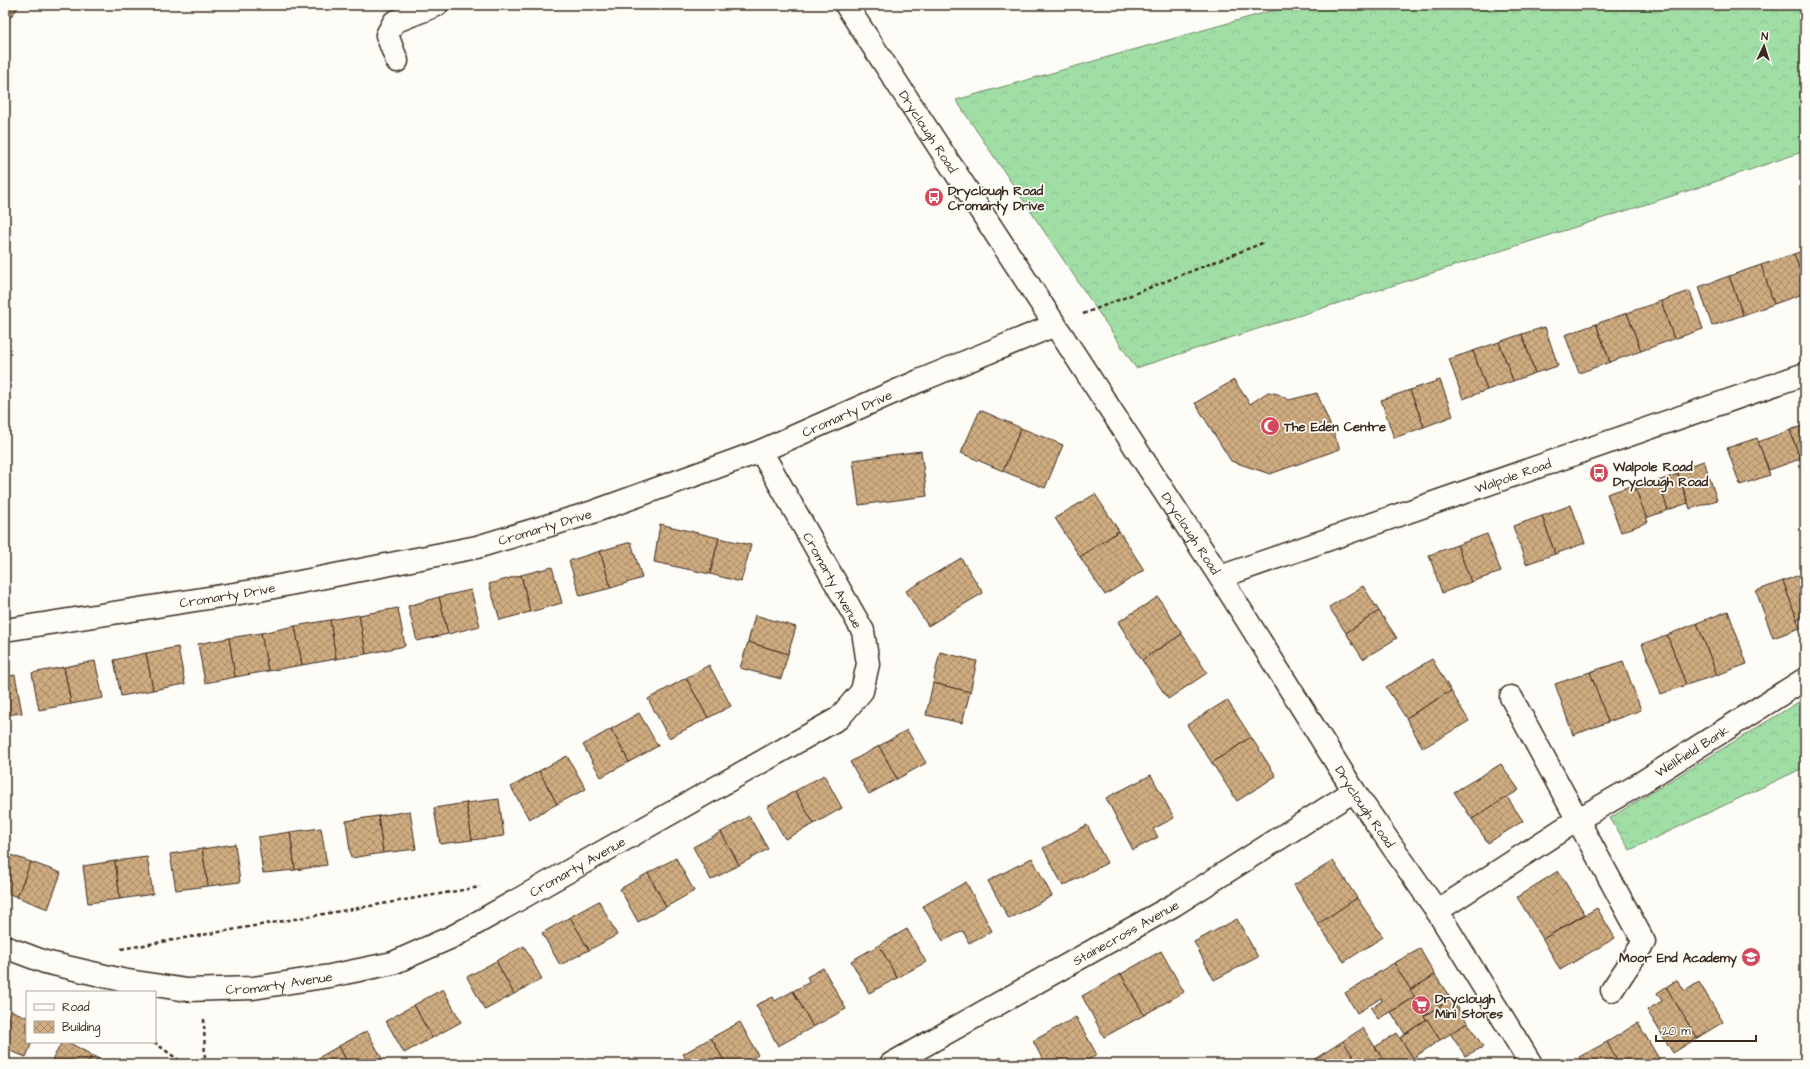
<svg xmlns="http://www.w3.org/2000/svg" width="1810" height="1069" viewBox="0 0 1810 1069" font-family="'Architects Daughter',sans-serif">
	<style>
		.forest { fill: url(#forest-crowns); stroke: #6e8462 }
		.building { fill: url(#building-cross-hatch); stroke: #3b2a1e }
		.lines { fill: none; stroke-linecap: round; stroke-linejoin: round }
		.minor-casing { stroke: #3b2a1e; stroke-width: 25 }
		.path { stroke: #3b2a1e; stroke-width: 2.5; stroke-dasharray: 4 3; stroke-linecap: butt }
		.minor { stroke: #fdfcf7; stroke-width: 22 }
		.labels { text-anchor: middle; stroke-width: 3.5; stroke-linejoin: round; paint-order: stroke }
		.street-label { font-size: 13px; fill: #3b2a1e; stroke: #fdfcf7 }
		.poi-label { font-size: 13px; font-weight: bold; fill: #3b2a1e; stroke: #fdfcf7; text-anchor: start }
	</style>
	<defs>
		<pattern id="forest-crowns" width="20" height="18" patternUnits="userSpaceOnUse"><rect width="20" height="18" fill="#a1dea6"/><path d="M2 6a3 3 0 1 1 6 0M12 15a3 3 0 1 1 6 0" fill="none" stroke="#8cbf8e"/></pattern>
		<pattern id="building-cross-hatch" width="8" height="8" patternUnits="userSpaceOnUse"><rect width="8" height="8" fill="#cfac81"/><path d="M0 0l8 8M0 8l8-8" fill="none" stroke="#a98c69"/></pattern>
	</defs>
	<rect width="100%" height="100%" fill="#fdfcf7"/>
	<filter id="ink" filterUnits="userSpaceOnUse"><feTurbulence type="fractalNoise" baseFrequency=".025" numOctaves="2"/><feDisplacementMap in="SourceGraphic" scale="8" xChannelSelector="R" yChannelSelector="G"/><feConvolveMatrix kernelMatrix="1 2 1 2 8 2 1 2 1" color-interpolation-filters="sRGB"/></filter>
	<g filter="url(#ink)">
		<g class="forest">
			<path d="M1292,5H1805V151L1703,186L1136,368L956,100Z"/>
			<path d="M1805,698V767L1630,850L1610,818Z"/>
		</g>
		<g class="building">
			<path d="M5,5H20L5,24Z"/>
			<path d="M1805,250V285L1794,254Z"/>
			<path d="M1794,254L1805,285V293L1774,304L1761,265Z"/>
			<path d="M1761,265L1774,304L1743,315L1729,276Z"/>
			<path d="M1729,276L1743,315L1712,326L1699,287Z"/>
			<path d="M1690,291L1703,329L1674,339L1661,301Z"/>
			<path d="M1661,301L1674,339L1641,351L1627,313Z"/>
			<path d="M1627,313L1641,351L1610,362L1596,324Z"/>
			<path d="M1596,324L1610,362L1579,373L1565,335Z"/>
			<path d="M1545,327L1558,366L1535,373L1522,334Z"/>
			<path d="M1522,334L1535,373L1513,381L1499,342Z"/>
			<path d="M1499,342L1513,381L1487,390L1473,351Z"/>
			<path d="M1473,351L1487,390L1463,399L1449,359Z"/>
			<path d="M1234,380L1250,404L1268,392L1278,394L1289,400L1317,393L1340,449L1270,474L1231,461L1195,403Z"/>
			<path d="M1440,380L1453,416L1424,427L1410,390Z"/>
			<path d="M1410,390L1424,427L1394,438L1381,400Z"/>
			<path d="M980,410L1021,428L1003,471L961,453Z"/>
			<path d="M1805,425V457L1800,459L1790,430Z"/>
			<path d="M1021,428L1063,445L1045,488L1003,471Z"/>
			<path d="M1790,430L1800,459L1769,470L1758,442Z"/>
			<path d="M1757,438L1770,475L1740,485L1727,448Z"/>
			<path d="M921,451L927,496L859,505L853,460Z"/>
			<path d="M1704,461L1717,500L1690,509L1677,470Z"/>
			<path d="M1678,474L1688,503L1668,510L1658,481Z"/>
			<path d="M1658,481L1668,510L1646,518L1636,489Z"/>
			<path d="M1634,485L1648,522L1621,532L1607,494Z"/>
			<path d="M1095,494L1119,531L1080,557L1055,518Z"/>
			<path d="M1571,505L1585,543L1555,554L1542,516Z"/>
			<path d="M1542,516L1555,554L1526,564L1513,526Z"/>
			<path d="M660,524L719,538L710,574L654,562Z"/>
			<path d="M1119,531L1144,570L1105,595L1080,557Z"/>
			<path d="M1487,534L1501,572L1471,582L1457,545Z"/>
			<path d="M719,538L751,545L741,582L710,574Z"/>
			<path d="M631,542L642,578L611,588L600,551Z"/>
			<path d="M1457,545L1471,582L1442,593L1429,555Z"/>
			<path d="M600,551L611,588L580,596L569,561Z"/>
			<path d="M961,558L983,593L928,626L906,591Z"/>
			<path d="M552,567L562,603L530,612L521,575Z"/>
			<path d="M1805,573V617L1797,620L1783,581Z"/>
			<path d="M521,575L530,612L500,620L489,584Z"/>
			<path d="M1783,581L1800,628L1773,638L1756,591Z"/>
			<path d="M1363,586L1379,611L1346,633L1329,607Z"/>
			<path d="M471,590L480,626L448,634L439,597Z"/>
			<path d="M439,597L448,634L417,641L408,606Z"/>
			<path d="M1158,597L1182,634L1142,660L1118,622Z"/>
			<path d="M398,608L405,646L366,654L359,615Z"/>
			<path d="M1379,611L1397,638L1363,659L1346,633Z"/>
			<path d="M1728,611L1747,664L1717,675L1697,623Z"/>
			<path d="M359,615L366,654L336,659L330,620Z"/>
			<path d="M755,615L796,627L788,654L748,642Z"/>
			<path d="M330,620L336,659L302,665L295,626Z"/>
			<path d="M1697,623L1717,675L1686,685L1667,635Z"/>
			<path d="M295,626L302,665L268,671L261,633Z"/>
			<path d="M261,633L268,671L235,677L229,638Z"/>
			<path d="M1182,634L1207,673L1168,699L1142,660Z"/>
			<path d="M1667,635L1686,685L1661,694L1642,644Z"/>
			<path d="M229,638L235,677L205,683L198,644Z"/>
			<path d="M748,642L788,654L781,679L740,668Z"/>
			<path d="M178,647L185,684L153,690L146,653Z"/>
			<path d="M940,652L977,661L970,692L933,683Z"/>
			<path d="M146,653L153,690L121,696L114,660Z"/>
			<path d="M1432,659L1451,691L1406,718L1386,687Z"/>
			<path d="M95,661L103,698L71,704L64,667Z"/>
			<path d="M1623,661L1641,710L1608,722L1590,672Z"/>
			<path d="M709,665L731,706L708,718L686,678Z"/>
			<path d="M64,667L71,704L39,710L32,673Z"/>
			<path d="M1590,672L1608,722L1573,735L1555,684Z"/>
			<path d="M15,675L22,713L5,715V677Z"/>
			<path d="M686,678L708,718L669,738L648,699Z"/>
			<path d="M933,683L970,692L962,723L926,715Z"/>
			<path d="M1451,691L1469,721L1423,748L1406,718Z"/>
			<path d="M1227,700L1251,737L1212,763L1187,725Z"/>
			<path d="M639,713L658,746L629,762L611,729Z"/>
			<path d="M611,729L629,762L601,777L583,745Z"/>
			<path d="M907,730L926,763L897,779L879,746Z"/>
			<path d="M1251,737L1276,776L1237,801L1212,763Z"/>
			<path d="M879,746L897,779L869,794L850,762Z"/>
			<path d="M567,756L586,789L557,804L539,771Z"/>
			<path d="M1501,764L1519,790L1472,819L1454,792Z"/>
			<path d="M539,771L557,804L529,819L511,787Z"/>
			<path d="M824,775L842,808L814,824L795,791Z"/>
			<path d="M1151,775L1174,818L1153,829L1158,837L1133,850L1106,798Z"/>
			<path d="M795,791L814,824L785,839L767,807Z"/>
			<path d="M1507,797L1523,821L1488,843L1472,819Z"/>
			<path d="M499,799L504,836L472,840L466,803Z"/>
			<path d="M466,803L472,840L440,844L434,808Z"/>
			<path d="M410,811L416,849L383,853L378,816Z"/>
			<path d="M378,816L383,853L351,858L346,821Z"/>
			<path d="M749,816L768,849L739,865L721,832Z"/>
			<path d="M1087,825L1107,863L1063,886L1043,848Z"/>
			<path d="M321,828L327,865L295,870L290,832Z"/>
			<path d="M290,832L295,870L263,873L258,837Z"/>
			<path d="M721,832L739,865L711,880L693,847Z"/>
			<path d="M235,844L240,882L208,886L202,849Z"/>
			<path d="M202,849L208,886L176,890L170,854Z"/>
			<path d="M5,853L31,862L17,897L5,892Z"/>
			<path d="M147,857L153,894L120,899L115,861Z"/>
			<path d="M676,858L694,891L666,907L648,873Z"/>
			<path d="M1032,858L1052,896L1009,919L988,881Z"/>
			<path d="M115,861L120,899L88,903L83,866Z"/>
			<path d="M1333,861L1357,898L1318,924L1294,885Z"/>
			<path d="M31,862L61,873L48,909L17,897Z"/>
			<path d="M1558,871L1585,914L1543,939L1517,897Z"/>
			<path d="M648,873L666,907L638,922L620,889Z"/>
			<path d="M966,882L992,931L969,943L963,931L943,941L923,906Z"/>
			<path d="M1357,898L1383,937L1344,962L1318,924Z"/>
			<path d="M599,901L617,935L589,950L570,917Z"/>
			<path d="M1597,908L1615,938L1560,970L1543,939Z"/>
			<path d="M570,917L589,950L560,965L542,933Z"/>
			<path d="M1237,919L1258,957L1214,980L1194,942Z"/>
			<path d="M907,929L926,962L897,978L879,945Z"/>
			<path d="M879,945L897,978L869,993L851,961Z"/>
			<path d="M524,946L542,979L514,994L496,961Z"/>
			<path d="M1420,949L1435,975L1410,990L1394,963Z"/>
			<path d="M1161,951L1184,992L1144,1015L1121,974Z"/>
			<path d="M496,961L514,994L485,1010L467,977Z"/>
			<path d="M1394,963L1415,997L1378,1019L1371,1008L1382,1001L1381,998L1357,1013L1345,993Z"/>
			<path d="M823,968L846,1009L813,1027L793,991L810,982L807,977Z"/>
			<path d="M1121,974L1144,1015L1104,1037L1082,996Z"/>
			<path d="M1435,975L1451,999L1424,1016L1427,1019L1405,1034L1391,1012L1415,997L1410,990Z"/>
			<path d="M1677,980L1685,991L1699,982L1723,1022L1697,1038L1666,987Z"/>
			<path d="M1666,987L1697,1038L1673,1053L1647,1010L1662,1001L1657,993Z"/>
			<path d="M443,989L461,1022L432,1038L414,1005Z"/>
			<path d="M793,991L813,1027L778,1046L756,1005L773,997L775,1001Z"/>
			<path d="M1451,999L1468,1023L1440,1040L1424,1016Z"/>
			<path d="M414,1005L432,1038L404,1053L386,1021Z"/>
			<path d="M10,1010L27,1017V1042H32L26,1057L5,1049V1023Z"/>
			<path d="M1076,1017L1097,1055L1080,1064H1045L1033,1041Z"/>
			<path d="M1427,1019L1440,1040L1413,1058L1400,1038Z"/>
			<path d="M740,1022L758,1055L742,1064H726L711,1038Z"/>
			<path d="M1468,1023L1483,1047L1465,1056L1450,1033Z"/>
			<path d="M1638,1023L1662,1064H1619L1607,1042Z"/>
			<path d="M1363,1028L1375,1047L1386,1064H1358L1343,1041Z"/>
			<path d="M367,1031L385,1064H348L339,1046Z"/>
			<path d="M1397,1033L1413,1058L1404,1064H1386L1375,1047Z"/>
			<path d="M711,1038L726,1064H689L683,1054Z"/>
			<path d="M1343,1041L1358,1064H1307Z"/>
			<path d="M62,1042H68L92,1055L87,1064H50Z"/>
			<path d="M1607,1042L1619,1064H1583L1579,1057Z"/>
			<path d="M339,1046L348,1064H312L311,1062Z"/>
			<path d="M92,1055L107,1064H87Z"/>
			<path d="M1001,1057L1005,1064H988Z"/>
		</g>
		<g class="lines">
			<g class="minor-casing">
				<g id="minor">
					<path id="s1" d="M846,5L1220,577L1354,791L1437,911L1531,1064"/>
					<path d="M397,61L387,35L394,22L437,5"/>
					<path id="s2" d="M1220,577L1805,374"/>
					<path id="s3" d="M5,630L259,590L477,547L590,513L761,451L919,381L1055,325"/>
					<path d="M1511,697L1644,942L1612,990"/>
					<path id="s4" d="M1437,911L1577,820L1636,786L1805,679"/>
					<path id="s5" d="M5,947L45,962L122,980L187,990L253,988L330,976L393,963L454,936L839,718L862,691L868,664L863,631L761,451"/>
					<path id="s6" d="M891,1064L1174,905L1354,791"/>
				</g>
			</g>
			<g class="path">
				<path d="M1083,314L1265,242"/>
				<path d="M121,949L480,887"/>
				<path d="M204,1019L205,1064"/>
				<path d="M154,1042L184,1064"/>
			</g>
			<use href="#minor" class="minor"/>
		</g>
	</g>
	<defs>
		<g id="bus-disc" transform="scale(1)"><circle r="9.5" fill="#d1495b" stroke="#fdfcf7"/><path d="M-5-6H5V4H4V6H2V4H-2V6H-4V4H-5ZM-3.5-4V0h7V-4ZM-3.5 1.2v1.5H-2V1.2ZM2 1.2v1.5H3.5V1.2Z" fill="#fff"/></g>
		<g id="mosque-disc" transform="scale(1)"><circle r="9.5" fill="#d1495b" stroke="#fdfcf7"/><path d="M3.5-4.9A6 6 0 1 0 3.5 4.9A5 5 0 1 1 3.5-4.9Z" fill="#fff"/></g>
		<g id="school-disc" transform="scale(1)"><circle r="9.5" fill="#d1495b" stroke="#fdfcf7"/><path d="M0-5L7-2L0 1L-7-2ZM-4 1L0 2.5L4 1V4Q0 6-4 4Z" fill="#fff"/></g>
		<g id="supermarket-disc" transform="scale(1)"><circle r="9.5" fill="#d1495b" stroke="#fdfcf7"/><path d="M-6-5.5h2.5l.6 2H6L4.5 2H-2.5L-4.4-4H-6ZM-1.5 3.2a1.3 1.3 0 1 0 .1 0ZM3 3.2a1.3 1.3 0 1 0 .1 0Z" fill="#fff"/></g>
	</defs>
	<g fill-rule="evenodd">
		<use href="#bus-disc" x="934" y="197"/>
		<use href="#mosque-disc" x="1270" y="426"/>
		<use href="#bus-disc" x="1599" y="473"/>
		<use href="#school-disc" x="1751" y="957"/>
		<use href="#supermarket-disc" x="1421" y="1005"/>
	</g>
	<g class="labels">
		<g class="street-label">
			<text dy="5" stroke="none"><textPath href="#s1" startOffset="151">Dryclough Road</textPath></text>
			<text dy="5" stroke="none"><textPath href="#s3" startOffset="873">Cromarty Drive</textPath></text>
			<text dy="5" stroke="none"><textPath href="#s2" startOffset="310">Walpole Road</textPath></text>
			<text dy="5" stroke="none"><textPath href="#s3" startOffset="550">Cromarty Drive</textPath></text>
			<text dy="5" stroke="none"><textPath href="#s1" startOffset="631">Dryclough Road</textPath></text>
			<text transform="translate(833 580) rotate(61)" y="5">Cromarty Avenue</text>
			<text dy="5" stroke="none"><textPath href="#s3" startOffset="225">Cromarty Drive</textPath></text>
			<text dy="5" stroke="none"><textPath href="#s4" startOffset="301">Wellfield Bank</textPath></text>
			<text dy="5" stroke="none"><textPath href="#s1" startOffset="955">Dryclough Road</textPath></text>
			<text dy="5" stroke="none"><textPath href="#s5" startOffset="604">Cromarty Avenue</textPath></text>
			<text dy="5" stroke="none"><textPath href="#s6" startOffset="269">Stainecross Avenue</textPath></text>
			<text dy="5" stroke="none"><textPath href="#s5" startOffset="280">Cromarty Avenue</textPath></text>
		</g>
		<g class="poi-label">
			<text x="948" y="195">Dryclough Road<tspan x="948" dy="15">Cromarty Drive</tspan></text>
			<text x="1284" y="431">The Eden Centre</text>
			<text x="1613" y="471">Walpole Road<tspan x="1613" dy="15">Dryclough Road</tspan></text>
			<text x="1737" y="962" text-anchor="end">Moor End Academy</text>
			<text x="1435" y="1003">Dryclough<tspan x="1435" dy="15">Mini Stores</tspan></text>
		</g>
	</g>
	<rect width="1810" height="1069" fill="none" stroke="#fdfcf7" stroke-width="20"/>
	<rect x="10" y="10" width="1790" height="1049" fill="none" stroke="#3b2a1e" stroke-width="1.5" filter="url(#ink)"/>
	<rect x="26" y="991" width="130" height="52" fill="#fdfcf7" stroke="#afa8a0"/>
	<rect x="34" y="1004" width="20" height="6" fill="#fdfcf7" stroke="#afa8a0"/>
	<text x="62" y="1011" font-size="12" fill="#3b2a1e">Road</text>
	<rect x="34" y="1021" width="20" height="12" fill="url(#building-cross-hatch)" stroke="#afa8a0"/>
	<text x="62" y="1031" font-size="12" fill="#3b2a1e">Building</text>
	<g transform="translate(1764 46) rotate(4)" stroke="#fdfcf7" stroke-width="3" paint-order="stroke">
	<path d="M0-3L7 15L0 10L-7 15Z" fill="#3b2a1e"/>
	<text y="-6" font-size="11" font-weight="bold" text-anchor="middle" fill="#3b2a1e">N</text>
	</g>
	<path d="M1656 1035v6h100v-6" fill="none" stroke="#3b2a1e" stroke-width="2"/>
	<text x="1662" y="1035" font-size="12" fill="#3b2a1e" stroke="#fdfcf7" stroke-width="3" paint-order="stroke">20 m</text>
</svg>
